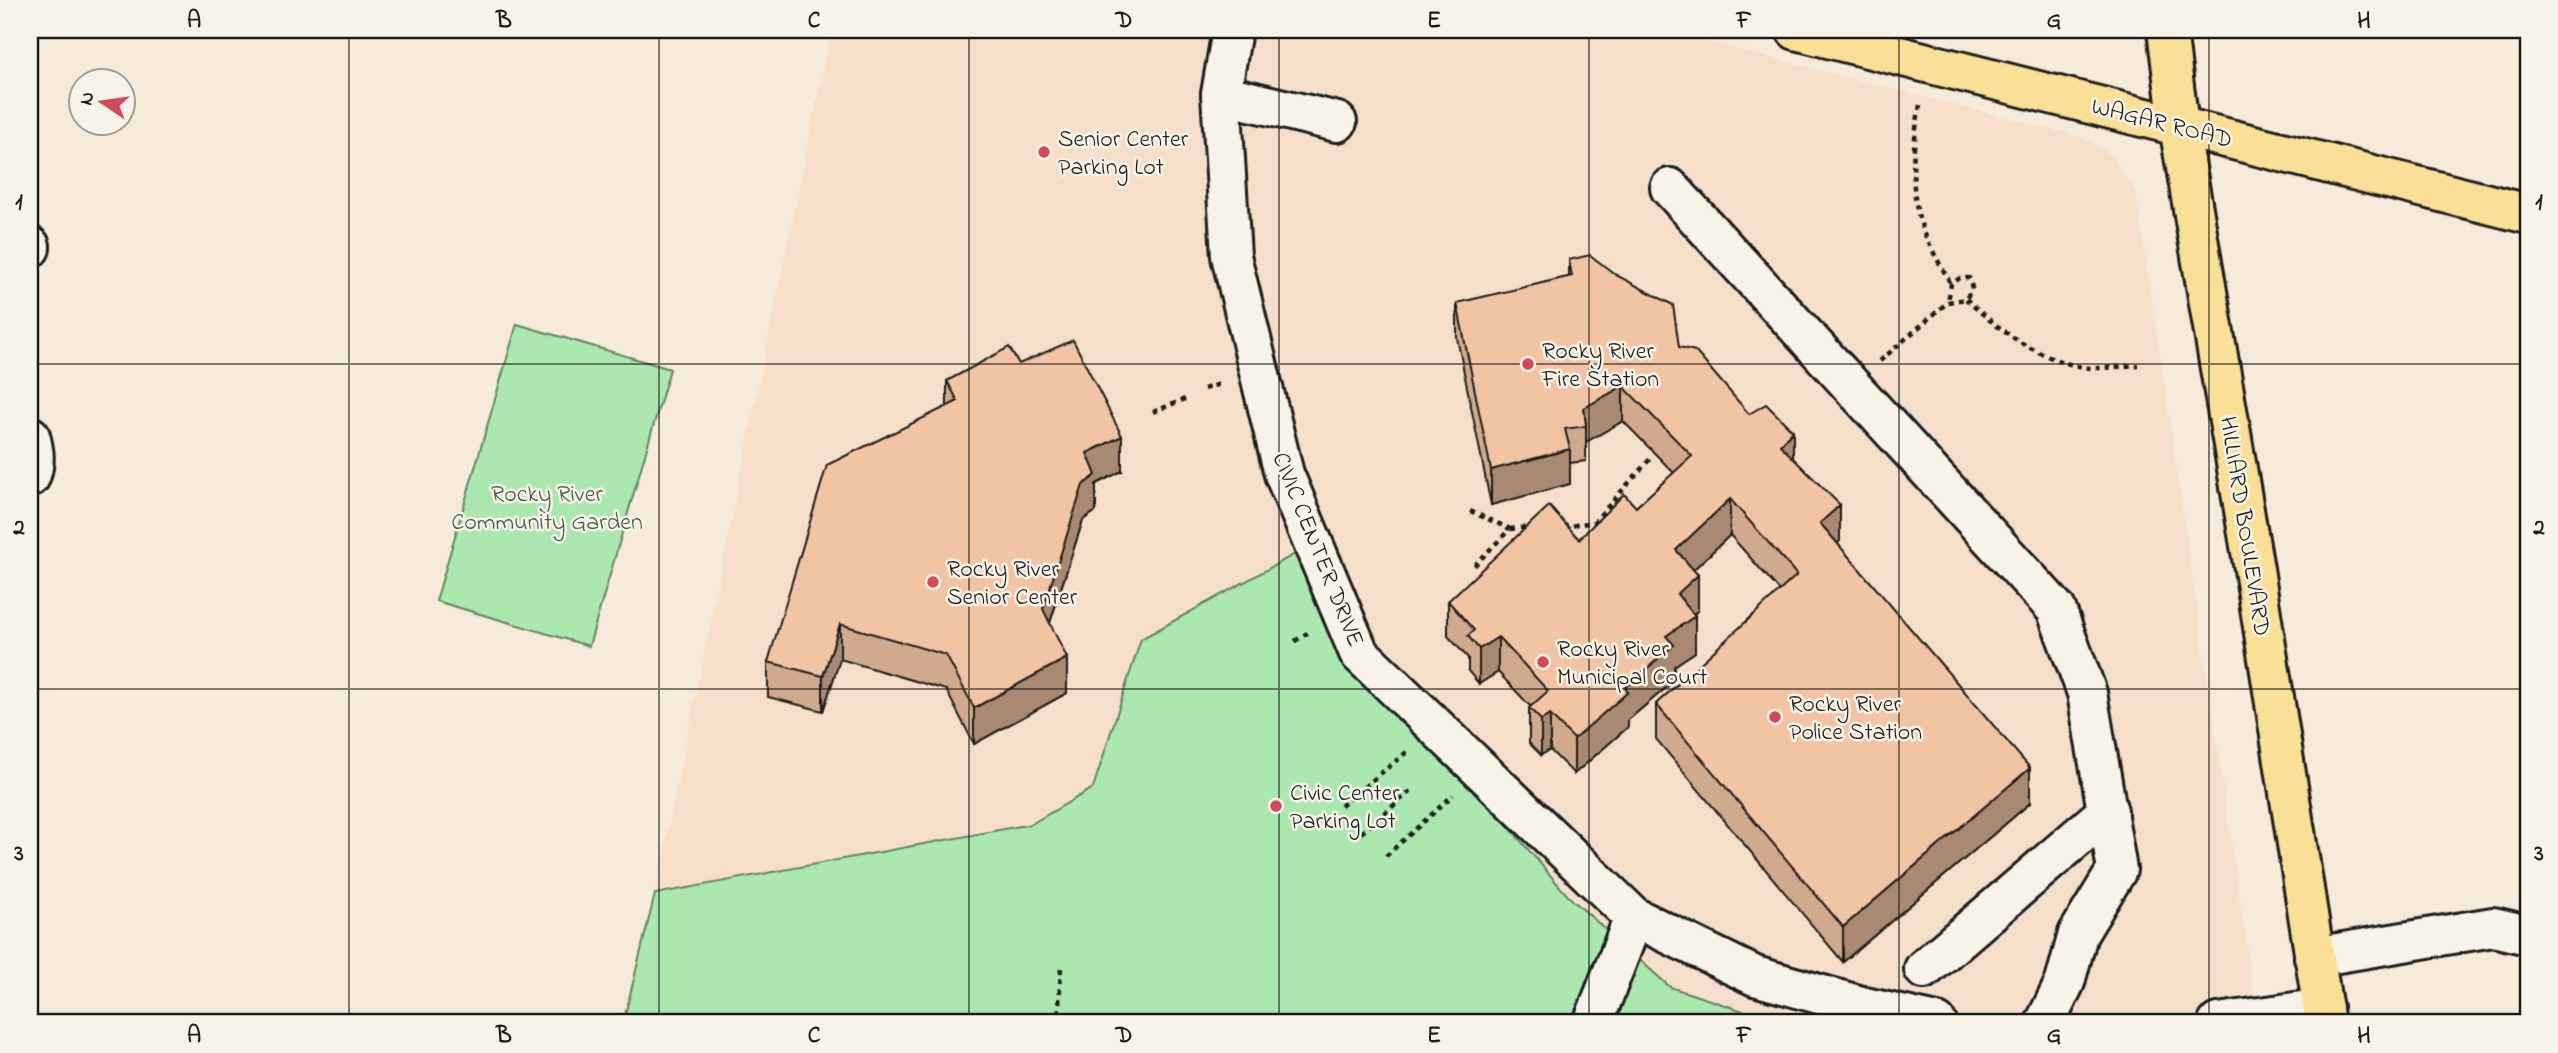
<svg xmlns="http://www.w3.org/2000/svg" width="2558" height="1053" viewBox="0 0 2558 1053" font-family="'Indie Flower',sans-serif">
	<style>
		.built { fill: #f5dfca }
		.green { fill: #aae8af; stroke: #638266; stroke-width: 2 }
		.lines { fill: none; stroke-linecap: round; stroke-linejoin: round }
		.minor-casing { stroke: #1c1c1c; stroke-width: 44 }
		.major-casing { stroke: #1c1c1c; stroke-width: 44 }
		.path { stroke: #1c1c1c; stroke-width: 4.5; stroke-dasharray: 5 5; stroke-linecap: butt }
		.minor { stroke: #f7f3e8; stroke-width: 38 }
		.major { stroke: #fadf96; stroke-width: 38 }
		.wall { fill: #d1a98c; stroke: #1c1c1c; stroke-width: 2 }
		.shaded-wall { fill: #aa8972; stroke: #1c1c1c; stroke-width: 2 }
		.building { fill: #f3c4a3; stroke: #1c1c1c; stroke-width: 2 }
		.grid { fill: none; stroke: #1c1c1c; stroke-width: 2; stroke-opacity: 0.55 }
		.poi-dot { fill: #d1495b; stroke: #f7f3e8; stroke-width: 2.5 }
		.labels { text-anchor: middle; stroke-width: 5; stroke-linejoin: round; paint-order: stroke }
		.street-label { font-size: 24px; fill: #1c1c1c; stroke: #f7f3e8 }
		.poi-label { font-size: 24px; fill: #1c1c1c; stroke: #f7f3e8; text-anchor: start }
		.park-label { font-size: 24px; fill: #475948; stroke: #f7f3e8 }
		.neatline { fill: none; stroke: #1c1c1c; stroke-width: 2.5 }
		.grid-label { font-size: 23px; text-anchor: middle; font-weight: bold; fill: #1c1c1c }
	</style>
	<rect width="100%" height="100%" fill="#f6eada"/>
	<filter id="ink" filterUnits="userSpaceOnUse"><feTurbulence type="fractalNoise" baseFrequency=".0143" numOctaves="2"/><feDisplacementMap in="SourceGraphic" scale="14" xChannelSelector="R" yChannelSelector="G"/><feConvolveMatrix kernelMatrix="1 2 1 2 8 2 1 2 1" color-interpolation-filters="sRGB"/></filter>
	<g filter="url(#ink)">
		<path class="built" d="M831,30H1662L2081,137L2110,154L2136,192L2258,1023H1780L1670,987L1568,896L1526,848L1314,599L1295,554L1141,639L1093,788L1031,824L655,894Z"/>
		<g class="green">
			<path d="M517,324L670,369L589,646L436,601Z"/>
			<path d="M1295,554L1314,599L1568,896L1670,987L1780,1023H623L655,894L1031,824L1093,788L1141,639Z"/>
		</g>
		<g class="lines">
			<g class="minor-casing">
				<g id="minor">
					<path d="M1232,30L1221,94L1231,256L1284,474L1359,653L1634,917L1755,976L1865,1007L1937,1023"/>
					<path d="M1221,94L1337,122"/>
					<path d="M1670,188L2056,609L2087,693L2117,870L2078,934L2065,982L2045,1023"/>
					<path d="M30,246V248"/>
					<path d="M30,436C34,450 36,463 30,477"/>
					<path d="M2314,957L2493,927L2528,935"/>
					<path d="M1924,969L2108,811"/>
					<path d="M1593,1023L1634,917"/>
					<path d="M2218,1023L2323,1008"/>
				</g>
			</g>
			<g class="major-casing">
				<g id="major">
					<path d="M1796,30L2528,214"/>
					<path d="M2167,30L2179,126L2254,569L2325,1023"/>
				</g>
			</g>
			<g class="path">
				<path d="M1920,105C1913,141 1910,178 1918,214C1923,236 1940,264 1951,284"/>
				<path d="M1966,299C1999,330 2037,359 2083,367C2100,370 2121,366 2138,365"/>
				<path d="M1880,361L1948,302L1966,299L1972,288L1969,278H1960L1951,284L1948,302"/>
				<path d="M1204,389L1223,383"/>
				<path d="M1153,412L1185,399"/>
				<path d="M1470,511L1510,529L1472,568"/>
				<path d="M1563,527L1594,522L1651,458"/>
				<path d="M1510,529L1530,527"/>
				<path d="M1295,641L1309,632"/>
				<path d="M1341,806L1408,751"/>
				<path d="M1361,833L1412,790"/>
				<path d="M1386,856L1453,795"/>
				<path d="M1058,1023L1061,967"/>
			</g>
			<use href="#minor" class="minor"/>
			<use href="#major" class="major"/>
		</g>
		<g class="wall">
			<path d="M1569,260L1679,347L1793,459L1840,541L1837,543L2030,803L1843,962L1656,739V704L1780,591L1730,535L1693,570L1698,610L1694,614L1695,652L1674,666V681L1628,720V727L1574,774L1550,750L1541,755L1529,743V708L1531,707L1498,672L1479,684L1468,671V658L1448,636V601L1579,539L1636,507L1674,473L1623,421L1586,442V461L1570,463V484L1491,505L1457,338V303L1569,277Z"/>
			<path d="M1019,364L1122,471L1096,484V511L1083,520L1050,623L1067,693L974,744L946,690L840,659L823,711L768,697V662L947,406V381Z"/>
		</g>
		<g class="shaded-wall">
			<path d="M1623,386V421L1586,442V426L1584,408Z"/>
			<path d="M1793,431V466L1780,445Z"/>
			<path d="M1122,436V471L1096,484V511L1083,520L1043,644V609L1087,453Z"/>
			<path d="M1570,449V484L1491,505V470Z"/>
			<path d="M1730,499V535L1676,586V550Z"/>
			<path d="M1840,505V541L1820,558V523Z"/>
			<path d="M1698,575V610L1680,626L1695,616V652L1674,666V681L1628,720V727L1574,774V739L1625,688L1666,636L1677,594Z"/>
			<path d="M840,624V659L823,711V676Z"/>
			<path d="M1498,637V672L1479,684V649Z"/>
			<path d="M1067,658V693L974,744V708Z"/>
			<path d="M1550,715V750L1541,755V720Z"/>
			<path d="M2030,768V803L1843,962V927Z"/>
		</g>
		<g class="building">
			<path d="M1590,255L1616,275L1673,305L1679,347L1695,351L1749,414L1766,404L1793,431L1780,445L1840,505L1820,523L2030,768L1843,927L1656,704L1797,575L1730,499L1676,550L1698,575L1677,594L1695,616L1666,636L1674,645L1625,688L1628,692L1574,739L1550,715L1541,720L1529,708L1548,691L1517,657L1498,637L1479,649L1468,636L1474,630L1448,601L1549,506L1579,539L1624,494L1636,507L1692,456L1623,386L1584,408L1586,426L1565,429L1570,449L1491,470L1457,303L1572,276L1569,260Z"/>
			<path d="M1073,340L1122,436L1087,453L1096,475L1083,485L1043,609L1067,658L974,708L946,655L840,624L823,676L768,662L827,465L958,401L947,381L1009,347L1019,364Z"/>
		</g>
	</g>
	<path class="grid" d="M349,30V1023M659,30V1023M969,30V1023M1279,30V1023M1589,30V1023M1899,30V1023M2209,30V1023M30,364H2528M30,689H2528"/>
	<g class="poi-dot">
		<circle cx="1044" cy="152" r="7"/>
		<circle cx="1528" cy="364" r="7"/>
		<circle cx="933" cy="582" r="7"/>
		<circle cx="1543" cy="662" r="7"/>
		<circle cx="1775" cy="717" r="7"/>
		<circle cx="1276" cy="806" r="7"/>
	</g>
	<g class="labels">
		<g class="street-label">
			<text transform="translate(2162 122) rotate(14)" y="8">WAGAR ROAD</text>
			<text transform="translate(2246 526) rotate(81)" y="8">HILLIARD BOULEVARD</text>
			<text transform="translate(1319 549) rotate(68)" y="8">CIVIC CENTER DRIVE</text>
		</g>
		<g class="poi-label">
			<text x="1058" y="146">Senior Center<tspan x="1058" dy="28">Parking Lot</tspan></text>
			<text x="1542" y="358">Rocky River<tspan x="1542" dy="28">Fire Station</tspan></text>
			<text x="947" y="576">Rocky River<tspan x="947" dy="28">Senior Center</tspan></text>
			<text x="1557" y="656">Rocky River<tspan x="1557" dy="28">Municipal Court</tspan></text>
			<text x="1789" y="711">Rocky River<tspan x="1789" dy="28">Police Station</tspan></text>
			<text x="1290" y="800">Civic Center<tspan x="1290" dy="28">Parking Lot</tspan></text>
		</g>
		<g class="park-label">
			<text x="547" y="501">Rocky River<tspan x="547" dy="28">Community Garden</tspan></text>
		</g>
	</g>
	<rect width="2558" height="1053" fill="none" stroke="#f7f3e8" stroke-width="77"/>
	<g transform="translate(102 102) rotate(283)"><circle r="33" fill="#f7f3e8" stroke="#9f9d96" stroke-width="2"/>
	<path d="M0-5L12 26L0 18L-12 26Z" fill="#d1495b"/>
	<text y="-10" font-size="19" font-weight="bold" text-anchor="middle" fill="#1c1c1c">N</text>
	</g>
	<rect x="38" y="38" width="2482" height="976" class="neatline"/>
	<g class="grid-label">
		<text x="194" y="27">A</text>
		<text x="504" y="27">B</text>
		<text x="814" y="27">C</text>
		<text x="1124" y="27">D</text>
		<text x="1434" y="27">E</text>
		<text x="1744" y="27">F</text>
		<text x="2054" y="27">G</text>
		<text x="2364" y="27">H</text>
		<text x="19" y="209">1</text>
		<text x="2539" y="209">1</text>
		<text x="19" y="534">2</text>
		<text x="2539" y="534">2</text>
		<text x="19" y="860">3</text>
		<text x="2539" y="860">3</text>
		<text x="194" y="1042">A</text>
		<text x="504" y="1042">B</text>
		<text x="814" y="1042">C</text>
		<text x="1124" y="1042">D</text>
		<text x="1434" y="1042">E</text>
		<text x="1744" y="1042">F</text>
		<text x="2054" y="1042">G</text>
		<text x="2364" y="1042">H</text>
	</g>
</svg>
